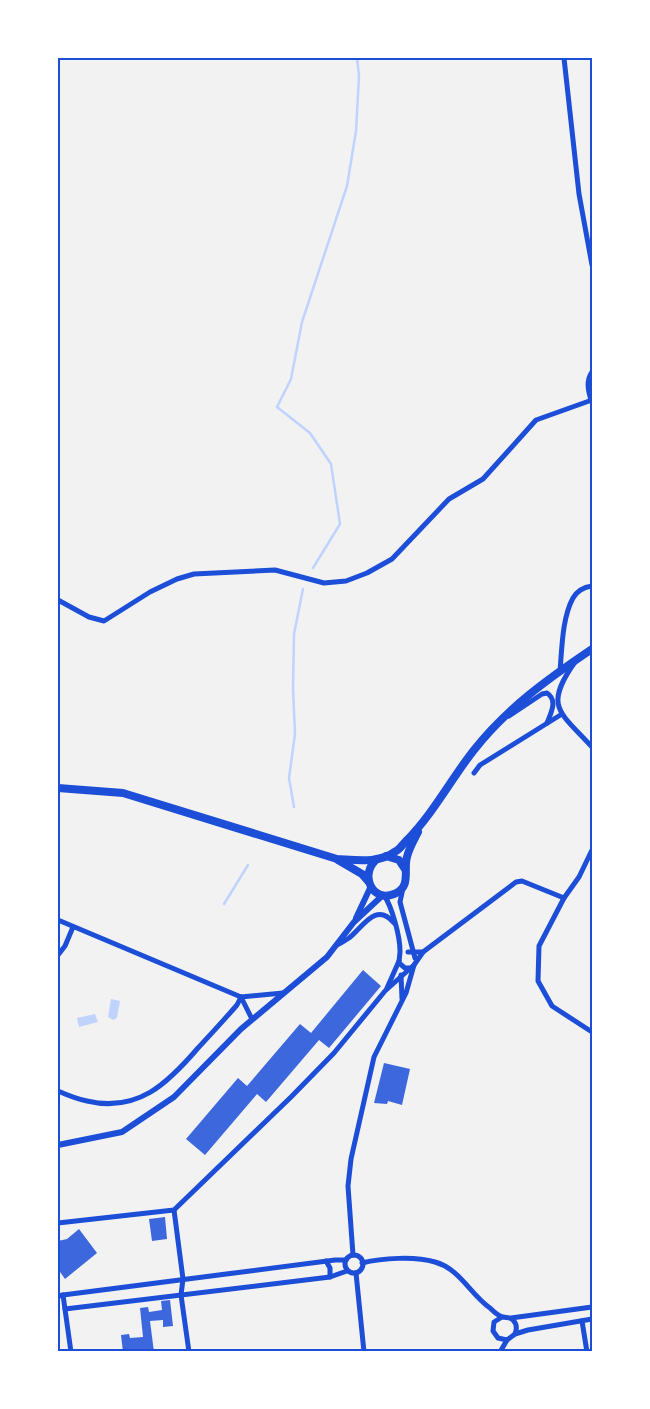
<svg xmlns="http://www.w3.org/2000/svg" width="650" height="1409" viewBox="0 0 650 1409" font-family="'PT Sans',sans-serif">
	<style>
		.water { fill: #bfd3fe }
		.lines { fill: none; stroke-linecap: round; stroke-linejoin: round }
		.stream { stroke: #bfd3fe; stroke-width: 2.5 }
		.building { fill: #3d67dc }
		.minor { stroke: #1d4ed8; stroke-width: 5 }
		.tertiary { stroke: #1d4ed8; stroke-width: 6 }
		.secondary { stroke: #1d4ed8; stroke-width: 8 }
		.neatline { fill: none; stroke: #1d4ed8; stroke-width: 2 }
	</style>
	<rect width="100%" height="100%" fill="#f2f2f2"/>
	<g class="water">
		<path d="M111,999L120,1001L117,1018L113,1020L108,1017Z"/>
		<path d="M95,1014L98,1022L79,1027L77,1018Z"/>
	</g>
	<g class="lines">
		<g class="stream">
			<path d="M313,568L340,524L331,464L310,433L277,407L291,379L302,322L347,186L356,131L359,76L357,58"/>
			<path d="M294,807L289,778L295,734L293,689L294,634L303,589"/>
			<path d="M224,904L248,865"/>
		</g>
	</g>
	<g class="building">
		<path d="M363,970L381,986L329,1048L319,1040L266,1102L257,1094L205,1155L186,1139L238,1078L247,1086L300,1024L311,1033Z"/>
		<path d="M384,1063L410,1069L402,1105L388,1101L387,1104L374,1103Z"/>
		<path d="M165,1217L167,1239L152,1241L149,1219Z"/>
		<path d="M79,1229L97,1253L65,1279L58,1269V1241L67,1239Z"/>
		<path d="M170,1300L173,1326L163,1327V1320L150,1321L154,1352H123L121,1335L129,1334L130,1338L143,1337L140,1308L148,1307L149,1312L162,1310L161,1301Z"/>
	</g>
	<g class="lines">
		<g class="minor">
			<path d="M564,58L579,194L592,265"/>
			<path d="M591,400C588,390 586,381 592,372"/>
			<path d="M58,600L89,617L104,621L150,592L177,579L194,574L275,570L324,583L346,581L367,573L392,559L449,499L483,479L536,420L592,400"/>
			<path d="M575,662C543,707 560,712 592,747"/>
			<path d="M560,671C562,649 562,618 573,598C577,591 585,587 592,586"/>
			<path d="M509,716L542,694L547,693C558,700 551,713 547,723"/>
			<path d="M474,773L480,765L562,714"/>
			<path d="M592,850L579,877L564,898L539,946L538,981L552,1006L592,1032"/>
			<path d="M403,888L400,902L415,958"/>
			<path d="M384,895C392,907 400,936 400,951C400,955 399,959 399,963L405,968H410"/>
			<path d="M58,920L241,997L283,993"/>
			<path d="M339,944C342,942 346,940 349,938C363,927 376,901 394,923"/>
			<path d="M408,952H423"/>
			<path d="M58,955L65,946L73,927"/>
			<path d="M401,975L402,999"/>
			<path d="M387,988L399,961"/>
			<path d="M241,997L252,1019"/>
			<path d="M58,1091C67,1095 77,1099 87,1101C138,1113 168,1083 198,1048C211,1034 224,1020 237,1005L241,997"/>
			<path d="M174,1210L183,1279L181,1295L189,1352"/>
			<path d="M58,1223L174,1210L291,1097L334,1053L385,991L414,965L423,952L516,882L522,881L564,898"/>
			<path d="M353,1255L348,1186L351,1159L374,1057L406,993L414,965"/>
			<circle cx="354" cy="1264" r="9"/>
			<path d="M326,1261L330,1268V1277"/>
			<path d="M362,1263C382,1258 415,1256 435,1262C460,1269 470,1294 490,1308C493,1311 498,1316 503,1317C507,1318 510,1317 513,1320C517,1324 517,1329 515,1334L507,1340L498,1338L493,1331L494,1322L502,1317"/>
			<path d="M356,1273L364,1352"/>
			<path d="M63,1295L335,1260H346"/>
			<path d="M58,1296L63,1295L71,1352"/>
			<path d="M65,1309L330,1277L347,1271"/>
			<path d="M511,1318L592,1307"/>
			<path d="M582,1321L587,1352"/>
			<path d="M515,1334L528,1330L592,1319"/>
			<path d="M500,1352L507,1340"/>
		</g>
		<g class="tertiary">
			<path d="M356,918L371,886"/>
			<path d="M58,1145L122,1132L174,1097L241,1029L327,957L354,922L383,895"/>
		</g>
		<g class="secondary">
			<path d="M58,788L123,793L337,859C356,860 379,864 396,851C400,849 403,844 406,841C433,814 451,779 474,750C507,708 549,678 592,649"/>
			<path d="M386,856L399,860L405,869"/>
			<path d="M377,859C359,874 372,903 394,894C412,887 403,870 407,857C409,848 414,840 418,832"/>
			<path d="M338,860L362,874L369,882"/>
		</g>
	</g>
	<rect width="650" height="1409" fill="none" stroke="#ffffff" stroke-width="118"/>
	<rect x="59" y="59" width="532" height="1291" class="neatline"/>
</svg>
